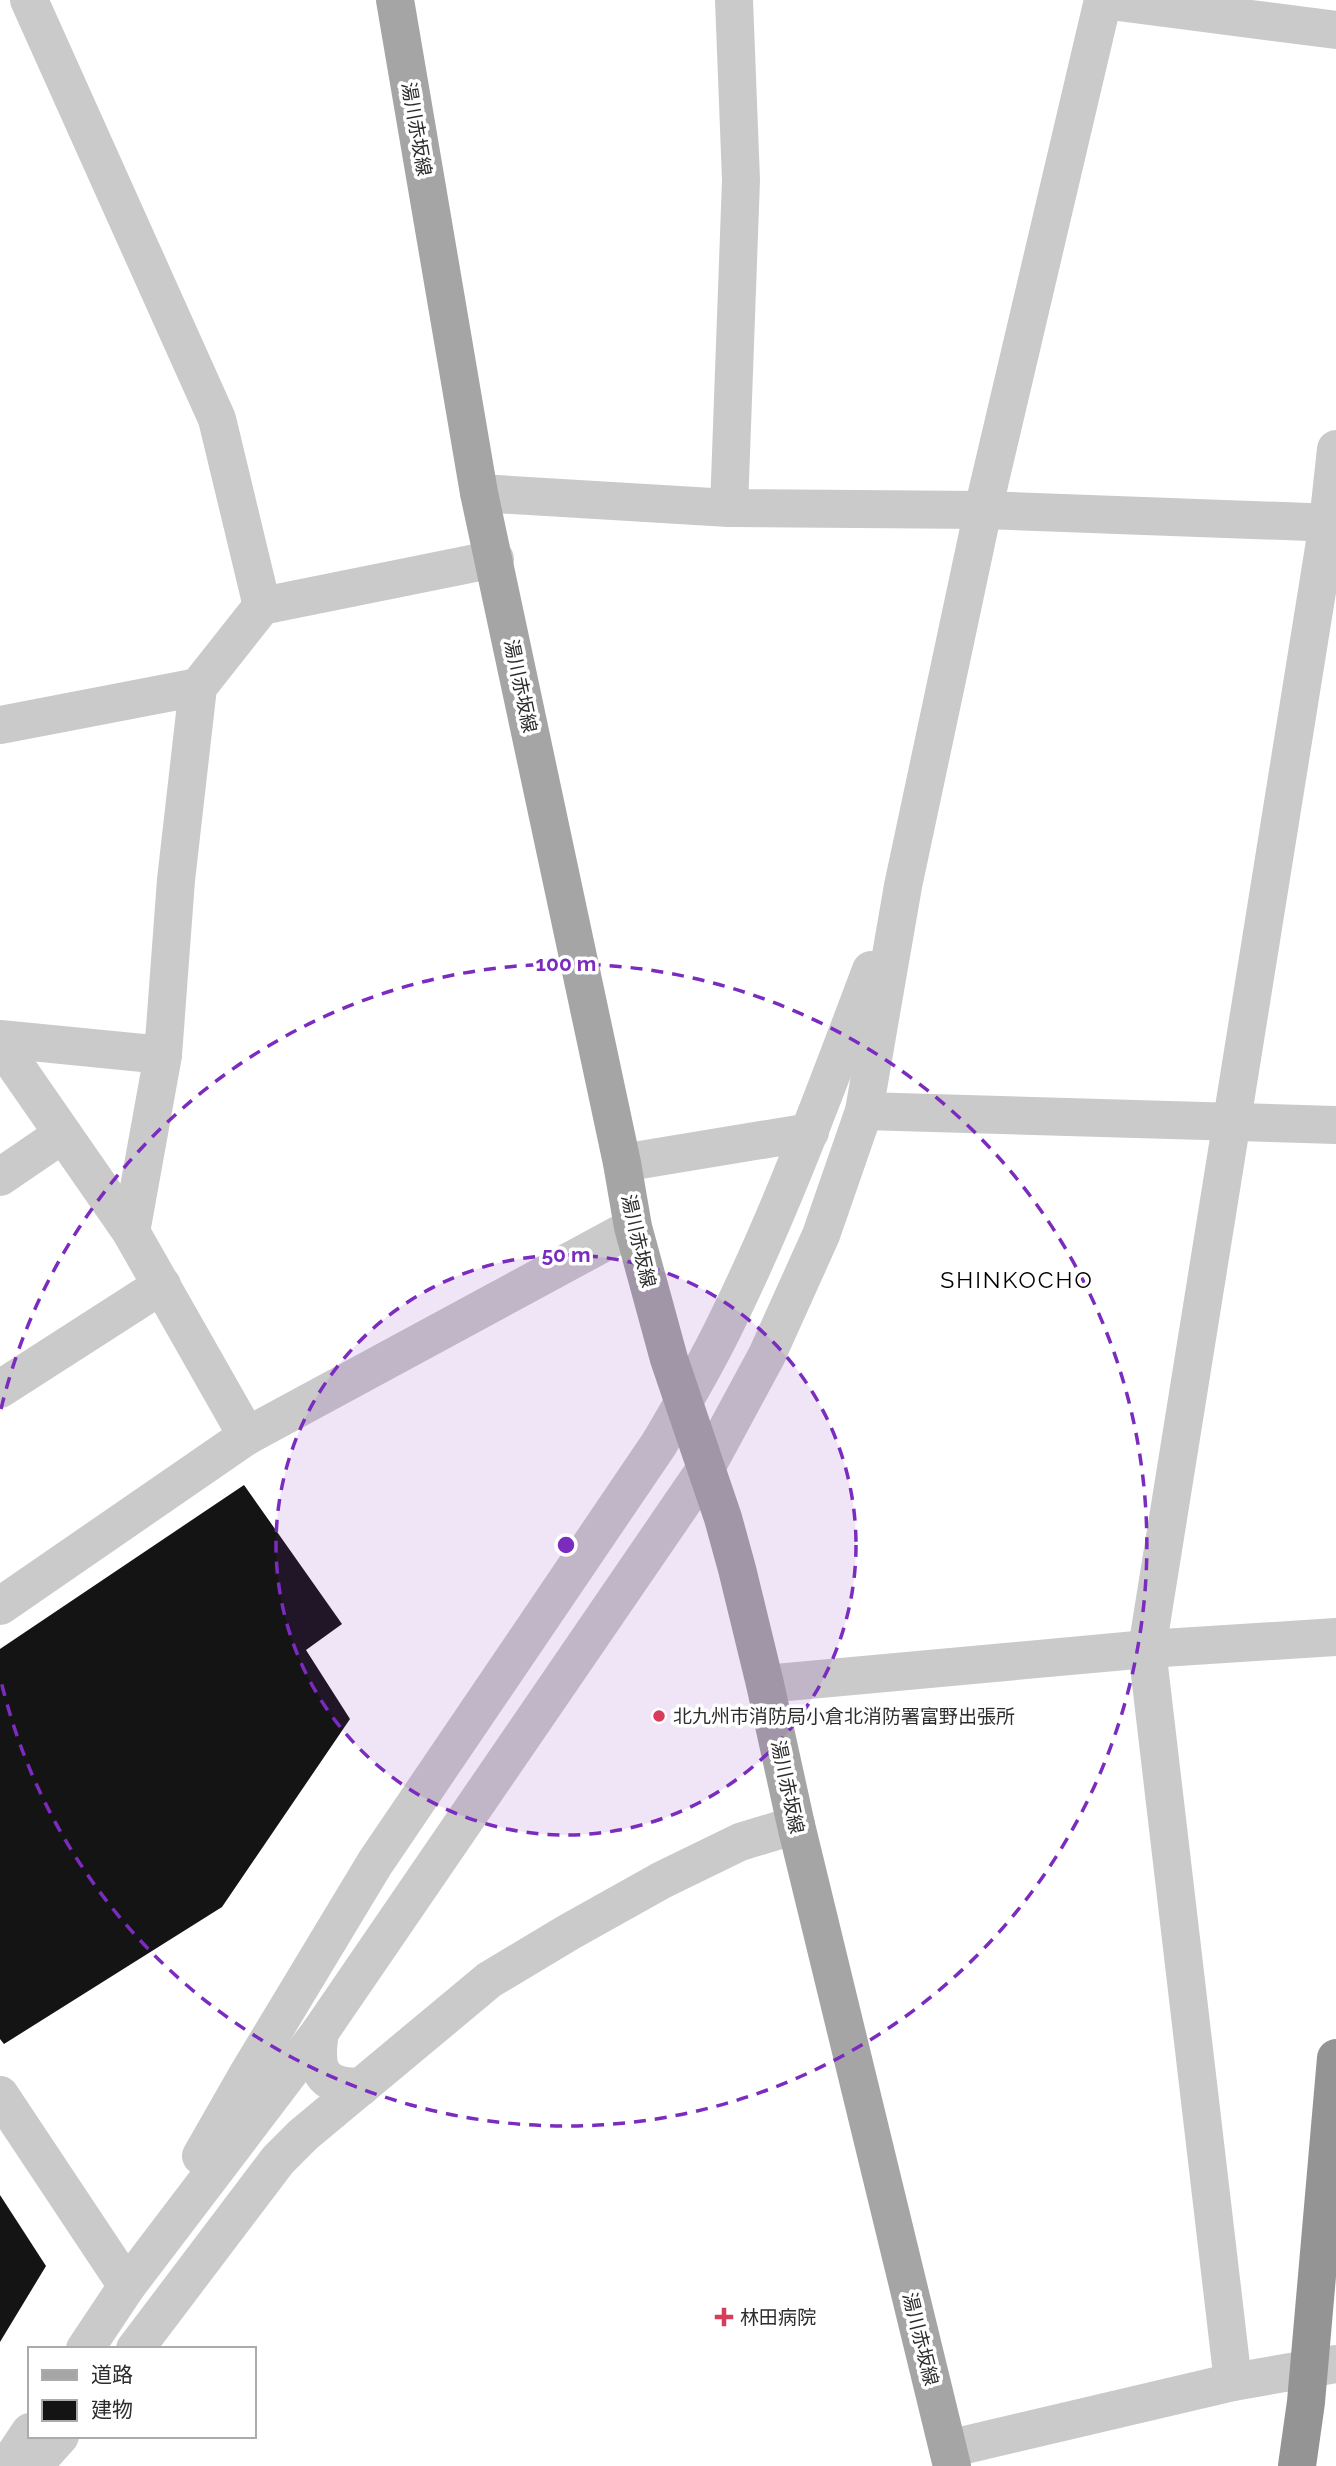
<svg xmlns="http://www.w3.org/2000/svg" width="1336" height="2466" viewBox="0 0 1336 2466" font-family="Raleway,'Noto Sans JP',sans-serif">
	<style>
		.building { fill: #141414 }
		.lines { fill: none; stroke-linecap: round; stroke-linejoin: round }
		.minor { stroke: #cacaca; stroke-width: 38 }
		.major { stroke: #a5a5a5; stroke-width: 38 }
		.highway-bridge { stroke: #949494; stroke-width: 38 }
		.ring { fill: none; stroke: #7b2cbf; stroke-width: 3.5; stroke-dasharray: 12 9 }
		.poi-dot { fill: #d73c5b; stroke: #fff; stroke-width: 2.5 }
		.labels { text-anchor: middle; stroke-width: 7; stroke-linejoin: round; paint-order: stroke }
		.street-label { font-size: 19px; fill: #2d2d2d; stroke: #fff }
		.poi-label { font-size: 19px; fill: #2d2d2d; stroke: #fff; text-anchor: start }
		.quarter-label { font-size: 23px; letter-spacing: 2px; fill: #000; stroke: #fff }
		.centre { fill: #7b2cbf; stroke: #fff; stroke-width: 3.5 }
		.ring-label { font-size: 21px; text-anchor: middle; font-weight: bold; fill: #7b2cbf; stroke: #fff; stroke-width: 7; stroke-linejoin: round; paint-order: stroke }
	</style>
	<rect width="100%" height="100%" fill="#fff"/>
	<g class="building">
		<path d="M244,1485L342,1624L306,1650L350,1719L222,1907L4,2044L0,2039V1649Z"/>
		<path d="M0,2195L46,2266L0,2342Z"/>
	</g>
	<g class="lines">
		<g class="minor">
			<path d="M29,0L217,419L262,606"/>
			<path d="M1103,0L1336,30"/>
			<path d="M479,493L729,508L983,510L1336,523"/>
			<path d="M729,508L741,180L734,0"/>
			<path d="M0,725L198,687"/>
			<path d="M0,1039L163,1055"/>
			<path d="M0,1043L63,1134L0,1177"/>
			<path d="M864,1111L1336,1125"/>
			<path d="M63,1134L131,1232"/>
			<path d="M622,1163L810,1132"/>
			<path d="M0,1389L162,1285"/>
			<path d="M247,1436L131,1232L163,1055L176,880L198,687L262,606L495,559"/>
			<path d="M0,1606L247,1436L633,1227"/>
			<path d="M765,1684L1147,1649L1336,1637"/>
			<path d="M320,2032C314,2070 320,2087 361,2087"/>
			<path d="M0,2095L127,2286"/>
			<path d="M201,2156L249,2072L375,1863L659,1444C682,1405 706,1365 726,1323C782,1209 826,1089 871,970"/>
			<path d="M85,2349L127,2286L320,2032L706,1468L767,1355L821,1235L864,1111L903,886L983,510L1103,0"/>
			<path d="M135,2349L278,2160L303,2135L489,1980L569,1932L662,1880L740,1842L796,1825"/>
			<path d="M1233,2382L1147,1649L1328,523L1336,449"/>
			<path d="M948,2449L1233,2382L1336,2364"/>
			<path d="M7,2466L30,2432"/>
			<path d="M33,2466L60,2436"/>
		</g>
		<path class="major" d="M395,0L479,493L622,1163L633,1227L669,1359L723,1518L737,1569L765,1684L796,1825L952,2466"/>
		<path class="highway-bridge" d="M1297,2466L1306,2402L1336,2058"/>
	</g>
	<circle cx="566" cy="1545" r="290" fill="#7b2cbf" fill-opacity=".12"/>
	<g class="ring">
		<circle cx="566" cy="1545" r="290"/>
		<path d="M1 1409A581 581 0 1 1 1 1681"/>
	</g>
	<g class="poi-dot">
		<circle cx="659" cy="1716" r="7"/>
		<path d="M720.5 2306.5h7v7h7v7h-7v7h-7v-7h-7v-7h7z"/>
	</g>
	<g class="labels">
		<g class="street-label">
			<text transform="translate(417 129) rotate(80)" y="7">湯川赤坂線</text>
			<text transform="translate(521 686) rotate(78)" y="7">湯川赤坂線</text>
			<text transform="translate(639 1241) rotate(77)" y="7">湯川赤坂線</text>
			<text transform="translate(788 1787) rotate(78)" y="7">湯川赤坂線</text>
			<text transform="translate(921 2339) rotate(76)" y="7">湯川赤坂線</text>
		</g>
		<g class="poi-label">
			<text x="673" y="1723">北九州市消防局小倉北消防署富野出張所</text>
			<text x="740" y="2324">林田病院</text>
		</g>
		<g class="quarter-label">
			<text x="1017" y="1288">SHINKOCHO</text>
		</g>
	</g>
	<circle cx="566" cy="1545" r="10" class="centre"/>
	<g class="ring-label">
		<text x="566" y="971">100 m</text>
		<text x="566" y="1262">50 m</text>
	</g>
	<rect x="28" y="2347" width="228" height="91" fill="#ffffff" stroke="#ababab" stroke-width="2"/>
	<rect x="42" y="2370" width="35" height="10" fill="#a5a5a5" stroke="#ababab" stroke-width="2"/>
	<text x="91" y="2382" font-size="21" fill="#2d2d2d">道路</text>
	<rect x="42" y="2400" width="35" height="21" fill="#141414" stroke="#ababab" stroke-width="2"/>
	<text x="91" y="2417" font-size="21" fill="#2d2d2d">建物</text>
</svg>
